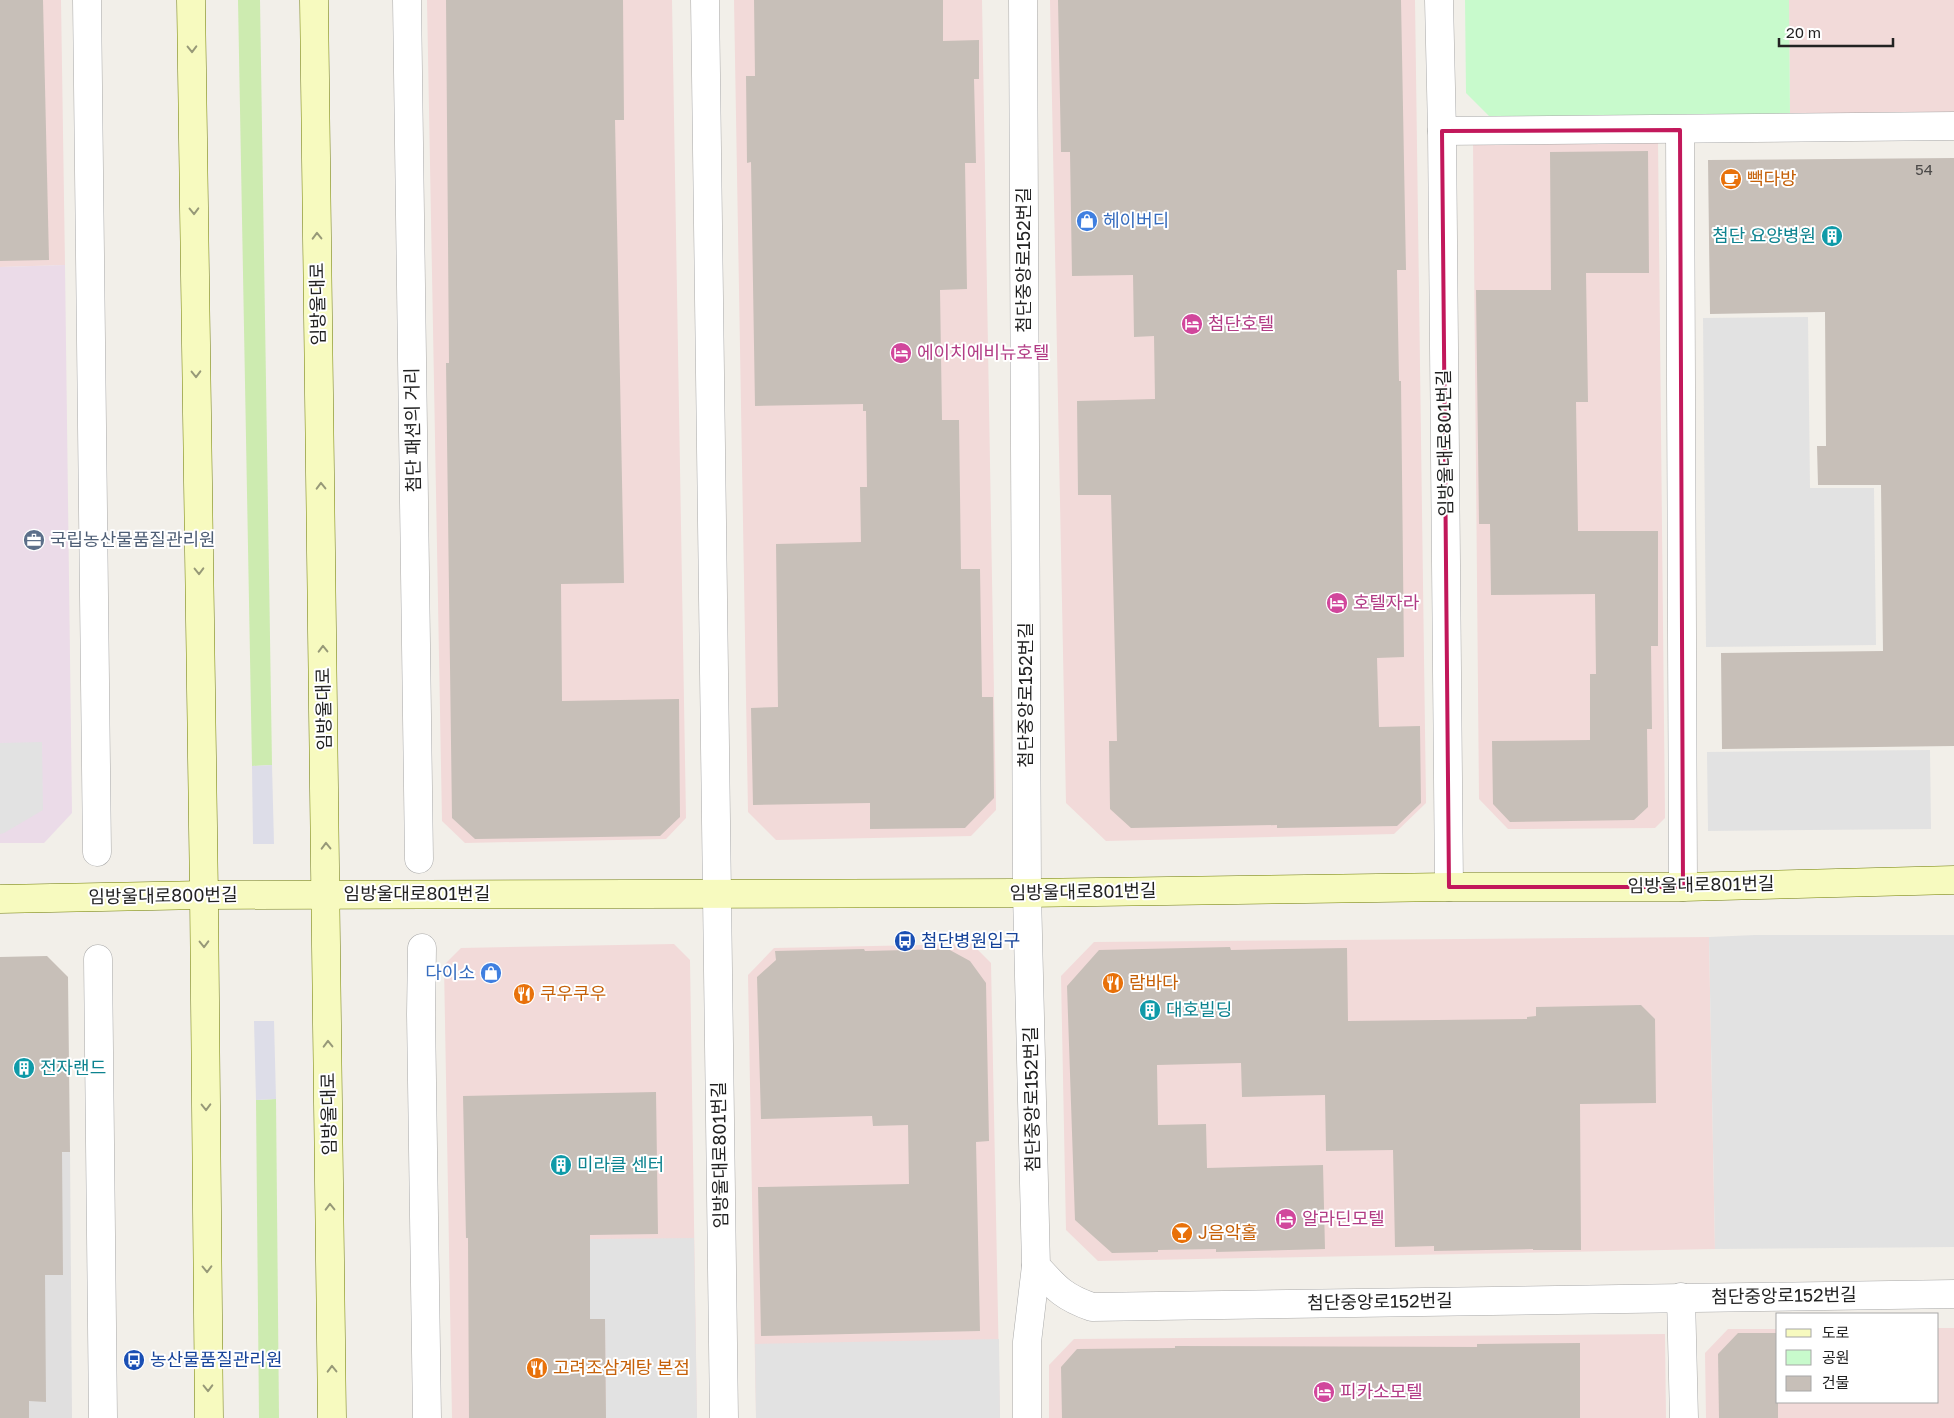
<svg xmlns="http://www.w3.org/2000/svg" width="1954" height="1418" viewBox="0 0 1954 1418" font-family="'Golos Text','Noto Sans KR',sans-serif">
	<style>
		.residential { fill: #e0dfdf }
		.commercial { fill: #f2dad9 }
		.industrial { fill: #ebdbe8 }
		.grass { fill: #cdebb0 }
		.park { fill: #c8facc }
		.parking { fill: #e2e2e2 }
		.plaza { fill: #dddde8 }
		.building { fill: #c7bfb8 }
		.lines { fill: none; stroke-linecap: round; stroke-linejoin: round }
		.street-casing { stroke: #a9a9a9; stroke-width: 29 }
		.secondary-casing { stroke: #707d05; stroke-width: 29 }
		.street { stroke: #fff; stroke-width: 28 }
		.secondary { stroke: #f7fabf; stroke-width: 28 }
		.oneway { stroke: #979978 }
		.marked { fill: none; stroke: #c2185b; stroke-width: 4; stroke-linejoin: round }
		.labels { text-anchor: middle; stroke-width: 4; stroke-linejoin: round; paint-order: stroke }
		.number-label { font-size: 15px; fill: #4b4948 }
		.food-label { font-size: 18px; fill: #c56008; stroke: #fff; text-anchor: start }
		.shop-label { font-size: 18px; fill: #366cbe; stroke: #fff; text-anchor: start }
		.culture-label { font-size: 18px; fill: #0d838f; stroke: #fff; text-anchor: start }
		.street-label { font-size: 18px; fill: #222; stroke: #fff }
		.hotel-label { font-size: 18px; fill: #b23c85; stroke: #fff; text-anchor: start }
		.service-label { font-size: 18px; fill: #4e5e75; stroke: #fff; text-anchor: start }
		.transit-label { font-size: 18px; fill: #164399; stroke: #fff; text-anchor: start }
	</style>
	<rect width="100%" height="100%" fill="#f2efe9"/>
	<path class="residential" d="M70,1152L72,1418H0V1153Z"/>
	<g class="commercial">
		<path d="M0,0H61L65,265L0,267Z"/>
		<path d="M427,0H672L686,818L666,839L465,843L442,821Z"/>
		<path d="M734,0H982L996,810L971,836L776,840L748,812Z"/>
		<path d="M1050,0H1415L1426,803L1394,834L1106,841L1066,803Z"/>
		<path d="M1789,0H1954V114L1790,116Z"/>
		<path d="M1658,140L1665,818L1655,828L1508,829L1479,799L1473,142Z"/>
		<path d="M1709,937L1715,1249L1098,1261L1066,1230L1061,976L1094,942Z"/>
		<path d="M674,944L690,960L697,1418H452L444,965L461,948Z"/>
		<path d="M972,944L991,963L1000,1418H756L748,975L774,948Z"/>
		<path d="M1938,1328H1954V1418H1706L1705,1353L1728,1329H1778V1402H1938Z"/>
		<path d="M1665,1334L1666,1418H1049V1365L1074,1339Z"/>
	</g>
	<path class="industrial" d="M65,265L72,813L44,843H0V267Z"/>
	<g class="grass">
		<path d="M238,0H260L272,765L252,766Z"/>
		<path d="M276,1099L279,1418H259L256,1100Z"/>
	</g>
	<path class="park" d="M1465,0H1789L1790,116L1494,121L1466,93Z"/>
	<g class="parking">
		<path d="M1808,317L1810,488H1874L1876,645L1706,647L1703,318Z"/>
		<path d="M42,742L43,810L4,833L0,834V743Z"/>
		<path d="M1930,750L1931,829L1708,831L1707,752Z"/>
		<path d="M1755,935H1954V1247L1715,1249L1709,937Z"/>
		<path d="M694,1238L697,1418H606L605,1319H590V1239Z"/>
		<path d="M999,1339L1000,1418H756L755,1344Z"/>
	</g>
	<g class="plaza">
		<path d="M272,765L274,844H253L252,766Z"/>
		<path d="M254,1021H274L276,1099L256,1100Z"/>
	</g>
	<g class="building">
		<path d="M0,0H43L49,260L0,261Z"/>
		<path d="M446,0H623L624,120H615L624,583L561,584L562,701L679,699L680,817L660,836L475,839L452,818L446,363H449Z"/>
		<path d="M754,0H943V41L979,40V79H974L976,163H965L967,289L940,290L942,420H959L961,569H980L982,697H993L994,798L965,828L870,829V803L753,805L751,708L778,707L776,544L861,542L860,487H867L866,411H863V404L755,406L751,162L747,163L746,76H755Z"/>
		<path d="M1058,0H1401L1406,270H1397L1399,381H1401L1404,657L1377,658L1379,727L1420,726L1421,803L1397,826L1277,828V825L1131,828L1110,809L1109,741H1117L1111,495H1078L1077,401L1155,399L1154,336L1134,337L1133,275L1072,276L1070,152H1061Z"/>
		<path d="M1648,151L1649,273H1586L1588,402H1576L1578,531H1658V646H1651L1652,729H1647L1648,807L1634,820L1510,822L1493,804L1492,741L1590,740V674H1596L1595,594L1491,595L1490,524H1479L1476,290H1551L1550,152Z"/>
		<path d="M1954,158V746L1722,749L1721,653L1883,651L1881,485H1818L1817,446H1826L1825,312L1710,314L1708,160Z"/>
		<path d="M1230,947L1231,950L1347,948L1348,1021L1527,1019V1017L1536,1016V1007L1641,1005L1655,1019L1656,1103L1580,1104L1581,1250H1533V1249L1434,1251V1246L1395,1247L1393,1150L1326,1151L1325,1095L1242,1097L1241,1063L1157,1065L1158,1125L1206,1124L1207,1168L1323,1165L1325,1249L1216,1252V1249L1158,1250V1252L1112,1253L1075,1220L1067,986L1099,950Z"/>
		<path d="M864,949L865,951L948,949L970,961L986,983L989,1141L976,1142L980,1331L761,1336L758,1187L909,1184L908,1125L873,1126L872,1116L761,1119L757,977L776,960L775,951Z"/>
		<path d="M47,956L68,977L70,1152H62L63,1275H45L46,1402L29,1401V1418H0V957Z"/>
		<path d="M656,1092L658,1234L590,1235V1319H605L606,1418H469L468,1238H466L463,1096Z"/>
		<path d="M1738,1333H1778V1418H1719L1718,1354Z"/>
		<path d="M1580,1343V1418H1062L1061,1367L1077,1349L1175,1348V1346L1477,1347V1344Z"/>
	</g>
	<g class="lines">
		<g class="street-casing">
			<g id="street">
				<path d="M87,0L97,852"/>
				<path d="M407,0L419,859"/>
				<path d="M705,0L724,1418"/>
				<path d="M1023,0L1027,893L1036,1266C1056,1288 1063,1297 1092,1307L1954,1294"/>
				<path d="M1439,0L1442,131L1449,887"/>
				<path d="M1680,130L1683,887"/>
				<path d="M1442,131L1954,126"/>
				<path d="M422,948L421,1014L427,1418"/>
				<path d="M98,959L103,1418"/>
				<path d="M1681,1297L1684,1418"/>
				<path d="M1027,1418V1342L1036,1266"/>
			</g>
		</g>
		<g class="secondary-casing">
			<g id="secondary">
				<path d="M191,0L204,895L209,1418"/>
				<path d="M314,0L332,1418"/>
				<path d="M0,899L204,895L1027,893L1449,887H1683L1954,880"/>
			</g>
		</g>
		<use href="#street" class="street"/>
		<use href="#secondary" class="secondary"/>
	</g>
	<defs><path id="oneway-chevron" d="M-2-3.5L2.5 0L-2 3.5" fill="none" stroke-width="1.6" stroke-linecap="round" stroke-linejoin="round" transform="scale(1.25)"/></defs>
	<g class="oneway">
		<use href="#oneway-chevron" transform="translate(192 49) rotate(89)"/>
		<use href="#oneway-chevron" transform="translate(194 211) rotate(89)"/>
		<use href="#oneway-chevron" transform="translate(317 236) rotate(-91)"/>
		<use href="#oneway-chevron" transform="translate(196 374) rotate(89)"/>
		<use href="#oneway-chevron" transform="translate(321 486) rotate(-91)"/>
		<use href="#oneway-chevron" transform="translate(199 571) rotate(89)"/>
		<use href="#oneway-chevron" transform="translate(323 649) rotate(-91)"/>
		<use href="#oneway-chevron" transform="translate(326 846) rotate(-91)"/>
		<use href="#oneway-chevron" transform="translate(204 944) rotate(89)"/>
		<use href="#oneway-chevron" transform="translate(328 1044) rotate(-91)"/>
		<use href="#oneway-chevron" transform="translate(206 1107) rotate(89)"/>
		<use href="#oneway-chevron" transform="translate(330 1207) rotate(-91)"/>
		<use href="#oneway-chevron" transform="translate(207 1269) rotate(89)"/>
		<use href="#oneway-chevron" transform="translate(332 1369) rotate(-91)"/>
		<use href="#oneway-chevron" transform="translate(208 1388) rotate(89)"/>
	</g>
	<path class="marked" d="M1680,130L1683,887H1449L1442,131Z"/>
	<defs>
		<g id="cafe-disc" transform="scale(1.125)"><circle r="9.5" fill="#e8710a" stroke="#fff"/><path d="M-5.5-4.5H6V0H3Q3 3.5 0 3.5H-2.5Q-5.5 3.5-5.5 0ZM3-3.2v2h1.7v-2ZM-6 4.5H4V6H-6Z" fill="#fff"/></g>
		<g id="shop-disc" transform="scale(1.125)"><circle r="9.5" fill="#3f7fe0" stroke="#fff"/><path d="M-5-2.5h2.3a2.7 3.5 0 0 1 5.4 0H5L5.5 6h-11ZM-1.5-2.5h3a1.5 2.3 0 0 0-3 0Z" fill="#fff"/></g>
		<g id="building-disc" transform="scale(1.125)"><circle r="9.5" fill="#0f9aa8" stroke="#fff"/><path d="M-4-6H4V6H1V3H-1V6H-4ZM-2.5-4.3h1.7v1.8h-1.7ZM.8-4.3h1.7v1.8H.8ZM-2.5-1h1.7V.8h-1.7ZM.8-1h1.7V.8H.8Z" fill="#fff"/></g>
		<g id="hotel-disc" transform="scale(1.125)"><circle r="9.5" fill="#d1479c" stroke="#fff"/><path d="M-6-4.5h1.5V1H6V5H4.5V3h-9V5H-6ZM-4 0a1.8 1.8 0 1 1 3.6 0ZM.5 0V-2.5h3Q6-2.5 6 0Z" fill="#fff"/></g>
		<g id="office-disc" transform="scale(1.125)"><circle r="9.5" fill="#5c6f8a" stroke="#fff"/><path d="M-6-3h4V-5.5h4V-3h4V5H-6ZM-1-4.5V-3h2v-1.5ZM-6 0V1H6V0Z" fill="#fff"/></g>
		<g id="bus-disc" transform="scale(1.125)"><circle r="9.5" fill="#1a4fb4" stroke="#fff"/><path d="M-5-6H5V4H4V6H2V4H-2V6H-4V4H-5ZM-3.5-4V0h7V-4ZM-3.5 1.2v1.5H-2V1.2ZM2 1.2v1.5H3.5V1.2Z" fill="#fff"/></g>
		<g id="restaurant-disc" transform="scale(1.125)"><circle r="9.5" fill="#e8710a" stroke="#fff"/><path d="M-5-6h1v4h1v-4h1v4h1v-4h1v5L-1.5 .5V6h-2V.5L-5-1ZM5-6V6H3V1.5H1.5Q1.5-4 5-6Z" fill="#fff"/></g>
		<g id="bar-disc" transform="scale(1.125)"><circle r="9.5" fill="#e8710a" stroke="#fff"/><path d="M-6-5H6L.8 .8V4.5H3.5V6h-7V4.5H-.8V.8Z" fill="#fff"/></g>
	</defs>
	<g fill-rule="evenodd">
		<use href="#cafe-disc" x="1731" y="179"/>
		<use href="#shop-disc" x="1087" y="221"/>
		<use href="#building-disc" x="1832" y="236"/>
		<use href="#hotel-disc" x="1192" y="324"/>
		<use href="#hotel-disc" x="901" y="353"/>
		<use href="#office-disc" x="34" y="540"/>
		<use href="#hotel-disc" x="1337" y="603"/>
		<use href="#bus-disc" x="905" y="941"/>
		<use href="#shop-disc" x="491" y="973"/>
		<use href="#restaurant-disc" x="1113" y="983"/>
		<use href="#restaurant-disc" x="524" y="994"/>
		<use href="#building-disc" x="1150" y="1010"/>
		<use href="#building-disc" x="24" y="1068"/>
		<use href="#building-disc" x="561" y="1165"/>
		<use href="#hotel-disc" x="1286" y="1219"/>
		<use href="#bar-disc" x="1182" y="1233"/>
		<use href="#bus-disc" x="134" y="1360"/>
		<use href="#restaurant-disc" x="537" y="1368"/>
		<use href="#hotel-disc" x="1324" y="1392"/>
	</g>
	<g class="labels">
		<g class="number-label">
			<text x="1924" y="175">54</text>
		</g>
		<g class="food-label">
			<text x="1747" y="185">빽다방</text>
			<text x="1129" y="989">람바다</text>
			<text x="540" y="1000">쿠우쿠우</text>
			<text x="1198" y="1239">J음악홀</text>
			<text x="553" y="1374">고려조삼계탕 본점</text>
		</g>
		<g class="shop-label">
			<text x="1103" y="227">헤이버디</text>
			<text x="475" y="979" text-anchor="end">다이소</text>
		</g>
		<g class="culture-label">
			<text x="1816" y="242" text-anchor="end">첨단 요양병원</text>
			<text x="1166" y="1016">대호빌딩</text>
			<text x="40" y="1074">전자랜드</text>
			<text x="577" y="1171">미라클 센터</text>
		</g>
		<g class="street-label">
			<text transform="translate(1024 260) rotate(-90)" y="6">첨단중앙로152번길</text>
			<text transform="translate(318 304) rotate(-91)" y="6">임방울대로</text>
			<text transform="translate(413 430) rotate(-91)" y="6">첨단 패션의 거리</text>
			<text transform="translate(1445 443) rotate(-91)" y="6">임방울대로801번길</text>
			<text transform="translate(1026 695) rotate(-90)" y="6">첨단중앙로152번길</text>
			<text transform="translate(324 709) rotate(-91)" y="6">임방울대로</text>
			<text transform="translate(1701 885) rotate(-1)" y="6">임방울대로801번길</text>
			<text transform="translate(1083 892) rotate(-1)" y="6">임방울대로801번길</text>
			<text x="417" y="900">임방울대로801번길</text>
			<text transform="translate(163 896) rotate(-1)" y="6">임방울대로800번길</text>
			<text transform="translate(1032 1099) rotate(-91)" y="6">첨단중앙로152번길</text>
			<text transform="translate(329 1114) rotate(-91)" y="6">임방울대로</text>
			<text transform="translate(720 1155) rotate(-91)" y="6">임방울대로801번길</text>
			<text transform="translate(1784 1296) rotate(-1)" y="6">첨단중앙로152번길</text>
			<text transform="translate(1380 1302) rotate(-1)" y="6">첨단중앙로152번길</text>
		</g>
		<g class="hotel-label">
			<text x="1208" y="330">첨단호텔</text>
			<text x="917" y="359">에이치에비뉴호텔</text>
			<text x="1353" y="609">호텔자라</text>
			<text x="1302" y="1225">알라딘모텔</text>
			<text x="1340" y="1398">피카소모텔</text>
		</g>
		<g class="service-label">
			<text x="50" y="546">국립농산물품질관리원</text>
		</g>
		<g class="transit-label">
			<text x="921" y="947">첨단병원입구</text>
			<text x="150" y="1366">농산물품질관리원</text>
		</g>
	</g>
	<rect x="1776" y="1313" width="162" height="90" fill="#ffffff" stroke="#a7a7a7"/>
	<rect x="1786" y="1329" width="25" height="8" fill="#f7fabf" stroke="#a7a7a7"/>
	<text x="1822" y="1338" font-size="15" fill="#222222">도로</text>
	<rect x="1786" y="1350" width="25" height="15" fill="#c8facc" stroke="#a7a7a7"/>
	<text x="1822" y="1363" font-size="15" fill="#222222">공원</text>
	<rect x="1786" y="1376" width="25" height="15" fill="#c7bfb8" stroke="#a7a7a7"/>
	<text x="1822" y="1388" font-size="15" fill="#222222">건물</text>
	<path d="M1779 38v8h114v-8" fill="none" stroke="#222222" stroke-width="2.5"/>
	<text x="1786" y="38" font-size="15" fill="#222222" stroke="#ffffff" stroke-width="4" paint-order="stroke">20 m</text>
</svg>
